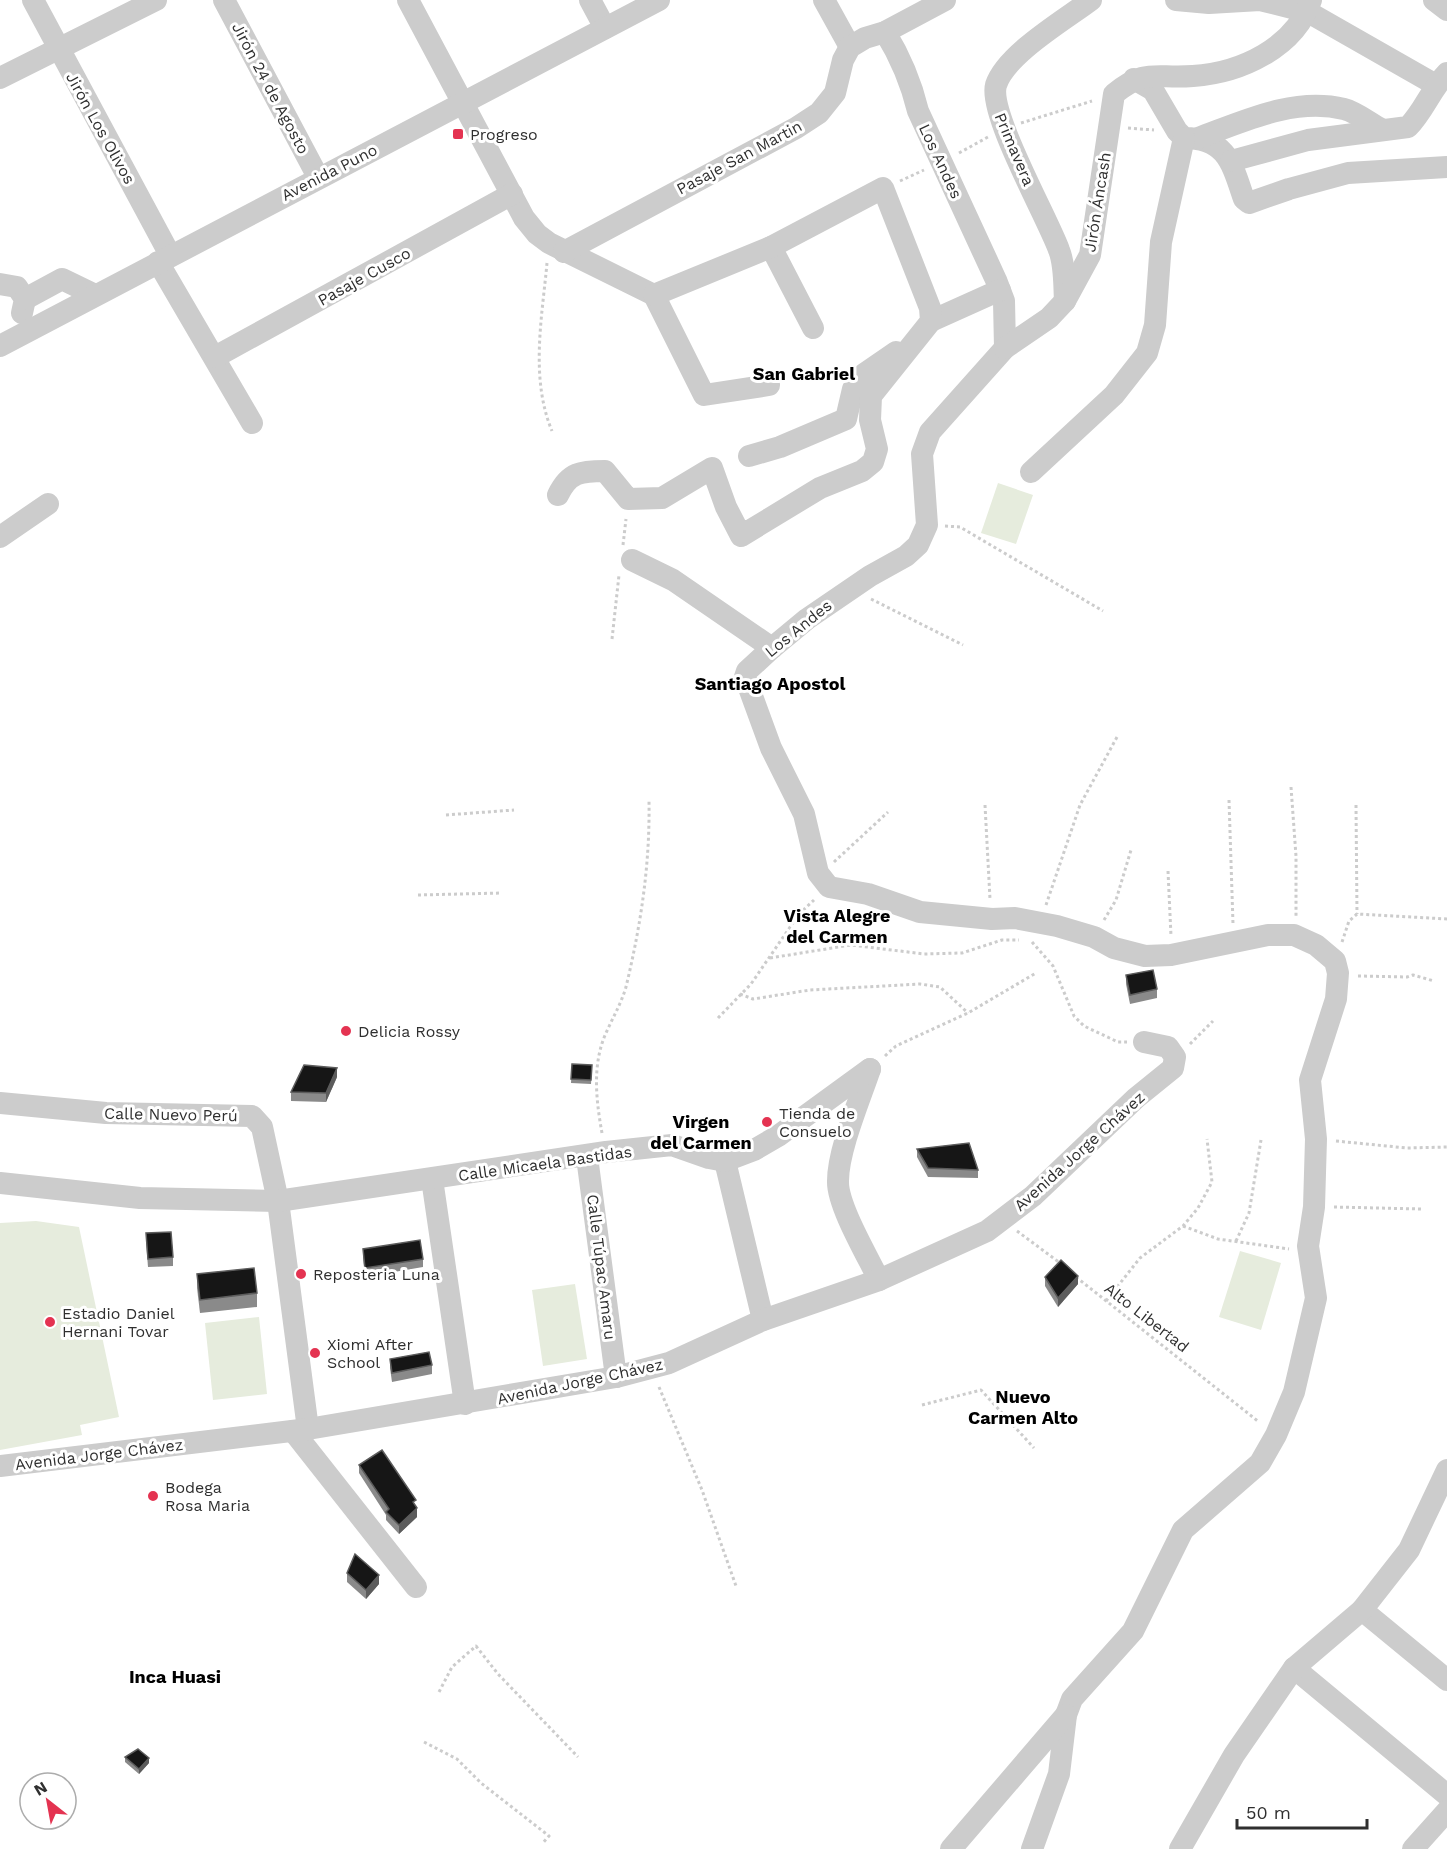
<svg xmlns="http://www.w3.org/2000/svg" width="1447" height="1849" viewBox="0 0 1447 1849" font-family="'Work Sans',sans-serif">
	<style>
		.green { fill: #e6ecdd }
		.lines { fill: none; stroke-linecap: round; stroke-linejoin: round }
		.path { stroke: #ccc; stroke-width: 3; stroke-dasharray: 3 3; stroke-linecap: butt }
		.minor { stroke: #ccc; stroke-width: 22 }
		.wall { fill: #8a8a8a }
		.shaded-wall { fill: #5c5c5c }
		.building { fill: #161616; stroke: #5c5c5c; stroke-width: 1.5 }
		.poi-dot { fill: #e43351; stroke: #fff; stroke-width: 2 }
		.labels { text-anchor: middle; stroke-width: 6; stroke-linejoin: round; paint-order: stroke }
		.street-label { font-size: 16px; fill: #2f2f2f; stroke: #fff }
		.poi-label { font-size: 16px; fill: #2f2f2f; stroke: #fff; text-anchor: start }
		.neighbourhood-label { font-size: 18px; font-weight: bold; fill: #000; stroke: #fff }
	</style>
	<rect width="100%" height="100%" fill="#fff"/>
	<g class="green">
		<path d="M998,483L1033,495L1016,544L981,533Z"/>
		<path d="M36,1221L79,1227L119,1417L80,1425L82,1435L0,1450V1223Z"/>
		<path d="M1240,1251L1281,1263L1261,1330L1219,1317Z"/>
		<path d="M575,1284L587,1359L543,1366L532,1290Z"/>
		<path d="M259,1317L267,1394L213,1400L205,1323Z"/>
	</g>
	<g class="lines">
		<g class="path">
			<path d="M1021,123L1092,101"/>
			<path d="M1128,128L1154,130"/>
			<path d="M959,153L988,137"/>
			<path d="M900,181L924,170"/>
			<path d="M547,263C542,318 530,378 552,431"/>
			<path d="M945,526L960,527L1103,611"/>
			<path d="M623,545L626,519"/>
			<path d="M871,599L963,645"/>
			<path d="M612,639L619,575"/>
			<path d="M1291,787L1296,856V916"/>
			<path d="M1229,800L1233,924"/>
			<path d="M985,805L990,899"/>
			<path d="M1356,805L1357,914"/>
			<path d="M446,815L514,810"/>
			<path d="M834,862L888,812"/>
			<path d="M1168,871L1171,936"/>
			<path d="M418,895L502,893"/>
			<path d="M1046,905L1080,805L1117,737"/>
			<path d="M1104,920L1116,900L1131,850"/>
			<path d="M1032,942L1053,966L1074,1016L1084,1026L1118,1042H1127"/>
			<path d="M1342,942L1349,921L1357,914L1447,919"/>
			<path d="M770,958L851,945L924,954L962,953L1002,940H1019"/>
			<path d="M1358,976L1407,977L1413,975L1434,981"/>
			<path d="M740,994L753,999L810,990L920,984L940,987L968,1013"/>
			<path d="M718,1018L751,984L799,914L814,900"/>
			<path d="M1190,1044L1213,1021"/>
			<path d="M885,1056L896,1046L968,1013L1036,973"/>
			<path d="M602,1133C596,1100 592,1064 606,1033C613,1017 621,1004 626,987C641,924 650,865 649,801"/>
			<path d="M1336,1141L1407,1148L1447,1147"/>
			<path d="M1334,1207L1421,1209"/>
			<path d="M1183,1226L1218,1239L1289,1249"/>
			<path d="M1017,1231L1060,1263"/>
			<path d="M1236,1241L1249,1213L1261,1140"/>
			<path d="M1076,1277L1259,1422"/>
			<path d="M1106,1301L1140,1258L1183,1226L1198,1208L1212,1182L1207,1139"/>
			<path d="M659,1387L702,1490L736,1586"/>
			<path d="M922,1405L981,1390L1034,1448"/>
			<path d="M439,1692L452,1667L476,1646L498,1674L578,1757"/>
			<path d="M424,1742L457,1759L481,1783L549,1836L542,1844"/>
		</g>
		<g class="minor">
			<path d="M33,0L170,255"/>
			<path d="M224,0L318,177"/>
			<path d="M408,0L524,218L537,234L549,243L654,295"/>
			<path d="M590,0L605,28"/>
			<path d="M824,0L850,47"/>
			<path d="M1176,0L1209,3L1260,0L1308,12L1436,85"/>
			<path d="M1434,0L1447,10"/>
			<path d="M885,32C901,58 911,82 918,111L996,280L1004,301L1005,348L930,432L922,454L927,525L918,545L906,556L870,576L807,619L772,648L747,671L745,677L771,748L804,814L818,873L829,887L868,894L920,912L992,919L1015,918L1057,926L1094,937L1114,948L1145,956L1171,955L1268,935H1294L1316,945L1335,961L1338,973L1336,999L1310,1080L1316,1139L1314,1207L1308,1246L1316,1298L1294,1392L1276,1435L1260,1463L1183,1530L1133,1631L1072,1699L1066,1715L1059,1774L1032,1849"/>
			<path d="M0,78L156,0"/>
			<path d="M1134,79L1153,90L1177,131L1184,138C1227,138 1232,164 1244,199L1249,203L1289,189L1348,173L1447,167"/>
			<path d="M1198,138C1244,121 1294,97 1344,109C1356,112 1370,123 1381,129"/>
			<path d="M1231,161L1308,140L1408,127C1424,111 1431,89 1447,73"/>
			<path d="M771,247L813,328"/>
			<path d="M564,252L796,128L819,113L835,93L843,60L850,47L865,38L885,32L945,0"/>
			<path d="M158,262L252,423"/>
			<path d="M0,284L17,287L25,299L22,313"/>
			<path d="M654,295L704,395L769,385"/>
			<path d="M25,299L62,279L95,295"/>
			<path d="M1065,301C1064,285 1065,265 1059,250C1047,217 988,113 996,85C1006,54 1066,19 1091,0"/>
			<path d="M931,321L1000,290"/>
			<path d="M0,346L659,0"/>
			<path d="M1005,348L1049,318L1065,301L1090,255L1114,94C1146,68 1155,79 1193,76C1240,73 1295,48 1311,0"/>
			<path d="M215,357L512,194"/>
			<path d="M749,456L780,447L846,419L853,389L864,374L896,352"/>
			<path d="M1031,472L1114,395L1147,353L1155,325L1161,242L1184,138"/>
			<path d="M558,495C569,472 581,471 605,471L628,499L662,498L712,468L726,507L741,536L820,488L862,471L873,462L877,449L870,420L871,396L931,321L930,308L883,188L771,247L654,295"/>
			<path d="M0,537L48,504"/>
			<path d="M632,560L673,580L772,648"/>
			<path d="M870,1069C860,1099 838,1150 838,1181C837,1205 868,1257 879,1280"/>
			<path d="M0,1103L106,1113L252,1116L262,1127L278,1201L308,1429"/>
			<path d="M587,1157L616,1377"/>
			<path d="M725,1161L763,1320"/>
			<path d="M432,1179L465,1404"/>
			<path d="M0,1183L140,1198L278,1201L606,1152L672,1145L709,1158L725,1161L754,1150L778,1136L870,1069"/>
			<path d="M293,1431L416,1587"/>
			<path d="M0,1466L308,1429L616,1377L669,1363L763,1320L879,1280L987,1231L1033,1196L1136,1098L1173,1068L1175,1057L1168,1047L1144,1042"/>
			<path d="M1362,1610L1447,1680"/>
			<path d="M1294,1668L1447,1795"/>
			<path d="M951,1849L1066,1715"/>
			<path d="M1180,1849L1234,1755L1294,1668L1362,1610L1409,1550L1447,1470"/>
			<path d="M1413,1849L1447,1811"/>
		</g>
	</g>
	<g class="wall">
		<path d="M1126,975L1157,989V998L1130,1004L1126,984Z"/>
		<path d="M572,1064L592,1065L591,1084L571,1083Z"/>
		<path d="M337,1077L326,1102L291,1101V1092Z"/>
		<path d="M917,1149L978,1170V1178L928,1177L917,1157Z"/>
		<path d="M146,1242L173,1257V1266L148,1267Z"/>
		<path d="M363,1249L423,1259V1267L365,1277L363,1258Z"/>
		<path d="M197,1274L257,1293V1307L200,1313L197,1288Z"/>
		<path d="M1045,1277L1078,1284L1058,1307L1045,1286Z"/>
		<path d="M390,1359L432,1365V1374L392,1382L390,1368Z"/>
		<path d="M359,1465L416,1506L417,1517L399,1534L386,1520V1515L359,1473Z"/>
		<path d="M347,1573L379,1584L366,1599L347,1582Z"/>
		<path d="M125,1757L149,1763L139,1774L125,1762Z"/>
	</g>
	<g class="shaded-wall">
		<path d="M337,1068V1077L326,1102V1093Z"/>
		<path d="M1078,1276V1284L1058,1307V1298Z"/>
		<path d="M417,1508V1517L399,1534V1525Z"/>
		<path d="M379,1575V1584L366,1599V1590Z"/>
		<path d="M149,1758V1763L139,1774V1769Z"/>
	</g>
	<g class="building">
		<path d="M1153,970L1157,989L1130,995L1126,975Z"/>
		<path d="M572,1064L592,1065L591,1080L571,1079Z"/>
		<path d="M304,1065L337,1068L326,1093L291,1092Z"/>
		<path d="M969,1143L978,1170L928,1168L917,1149Z"/>
		<path d="M171,1232L173,1257L148,1259L146,1233Z"/>
		<path d="M420,1240L423,1259L365,1268L363,1249Z"/>
		<path d="M1061,1260L1078,1276L1058,1298L1045,1277Z"/>
		<path d="M254,1268L257,1293L200,1300L197,1274Z"/>
		<path d="M429,1352L432,1365L392,1373L390,1359Z"/>
		<path d="M382,1450L416,1500L413,1502L417,1508L399,1525L386,1512L389,1509L359,1465Z"/>
		<path d="M355,1554L379,1575L366,1590L347,1573Z"/>
		<path d="M138,1749L149,1758L139,1769L125,1757Z"/>
	</g>
	<g class="poi-dot">
		<rect x="452" y="128" width="12" height="12" rx="3"/>
		<circle cx="346" cy="1031" r="6"/>
		<circle cx="767" cy="1122" r="6"/>
		<circle cx="301" cy="1274" r="6"/>
		<circle cx="50" cy="1322" r="6"/>
		<circle cx="315" cy="1353" r="6"/>
		<circle cx="153" cy="1496" r="6"/>
	</g>
	<g class="labels">
		<g class="street-label">
			<text transform="translate(271 88) rotate(62)" y="6">Jirón 24 de Agosto</text>
			<text transform="translate(101 128) rotate(61)" y="6">Jirón Los Olivos</text>
			<text transform="translate(1015 149) rotate(67)" y="6">Primavera</text>
			<text transform="translate(739 157) rotate(-28)" y="6">Pasaje San Martin</text>
			<text transform="translate(941 161) rotate(65)" y="6">Los Andes</text>
			<text transform="translate(329 172) rotate(-27)" y="6">Avenida Puno</text>
			<text transform="translate(1097 202) rotate(-81)" y="6">Jirón Áncash</text>
			<text transform="translate(364 276) rotate(-29)" y="6">Pasaje Cusco</text>
			<text transform="translate(798 628) rotate(-39)" y="6">Los Andes</text>
			<text transform="translate(171 1114) rotate(1)" y="6">Calle Nuevo Perú</text>
			<text transform="translate(1079 1151) rotate(-42)" y="6">Avenida Jorge Chávez</text>
			<text transform="translate(545 1163) rotate(-8)" y="6">Calle Micaela Bastidas</text>
			<text transform="translate(602 1267) rotate(83)" y="6">Calle Túpac Amaru</text>
			<text transform="translate(1147 1317) rotate(38)" y="6">Alto Libertad</text>
			<text transform="translate(580 1381) rotate(-12)" y="6">Avenida Jorge Chávez</text>
			<text transform="translate(99 1454) rotate(-7)" y="6">Avenida Jorge Chávez</text>
		</g>
		<g class="poi-label">
			<text x="470" y="140">Progreso</text>
			<text x="358" y="1037">Delicia Rossy</text>
			<text x="779" y="1119">Tienda de<tspan x="779" dy="18">Consuelo</tspan></text>
			<text x="313" y="1280">Reposteria Luna</text>
			<text x="62" y="1319">Estadio Daniel<tspan x="62" dy="18">Hernani Tovar</tspan></text>
			<text x="327" y="1350">Xiomi After<tspan x="327" dy="18">School</tspan></text>
			<text x="165" y="1493">Bodega<tspan x="165" dy="18">Rosa Maria</tspan></text>
		</g>
		<g class="neighbourhood-label">
			<text x="804" y="380">San Gabriel</text>
			<text x="770" y="690">Santiago Apostol</text>
			<text x="837" y="922">Vista Alegre<tspan x="837" dy="21">del Carmen</tspan></text>
			<text x="701" y="1128">Virgen<tspan x="701" dy="21">del Carmen</tspan></text>
			<text x="1023" y="1403">Nuevo<tspan x="1023" dy="21">Carmen Alto</tspan></text>
			<text x="175" y="1683">Inca Huasi</text>
		</g>
	</g>
	<g transform="translate(48 1801) rotate(329)"><circle r="28" fill="#ffffff" stroke="#acacac" stroke-width="1.5"/>
	<path d="M0-4.5L10 22L0 15L-10 22Z" fill="#e43351"/>
	<text y="-9" font-size="16" font-weight="bold" text-anchor="middle" fill="#2f2f2f">N</text>
	</g>
	<path d="M1237 1819v9h130v-9" fill="none" stroke="#2f2f2f" stroke-width="3"/>
	<text x="1246" y="1819" font-size="18" fill="#2f2f2f" stroke="#ffffff" stroke-width="4.5" paint-order="stroke">50 m</text>
</svg>
